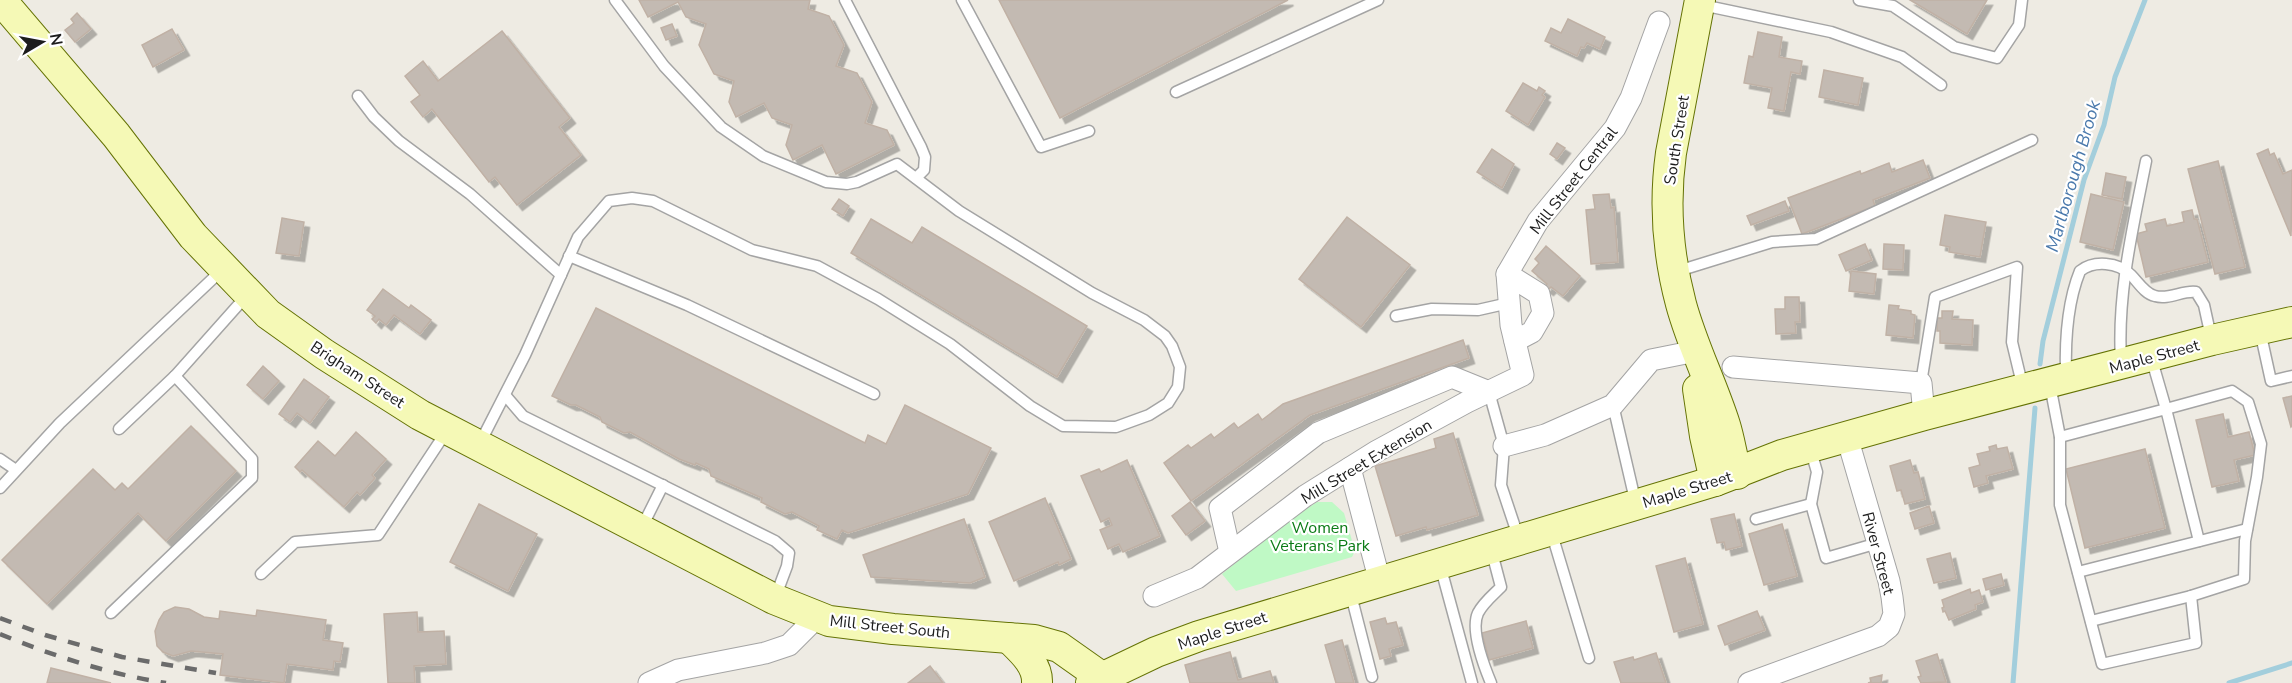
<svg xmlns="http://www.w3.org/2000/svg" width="2292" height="683" viewBox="0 0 2292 683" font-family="'Nunito Sans',sans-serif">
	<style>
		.park { fill: #bff9c5 }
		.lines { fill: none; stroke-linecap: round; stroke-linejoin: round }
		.stream { stroke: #a3cedc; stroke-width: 5 }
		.building { fill: #c3bab2; stroke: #c0b1a5; stroke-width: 1.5; filter: url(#shadow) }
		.lane-casing { stroke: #a4a4a4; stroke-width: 13 }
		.street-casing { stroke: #a4a4a4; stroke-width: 23 }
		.secondary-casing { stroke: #657305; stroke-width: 32 }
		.lane { stroke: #fff; stroke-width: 10 }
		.street { stroke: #fff; stroke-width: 21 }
		.secondary { stroke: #f5f9b6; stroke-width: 30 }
		.rail { stroke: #6b6b6b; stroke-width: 4.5; stroke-dasharray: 12 12; stroke-linecap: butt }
		.labels { text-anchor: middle; stroke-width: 4.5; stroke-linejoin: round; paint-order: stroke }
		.street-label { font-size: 16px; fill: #1d1d1d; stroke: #fff }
		.park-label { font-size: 16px; fill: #0b7b16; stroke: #fff }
		.water-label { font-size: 18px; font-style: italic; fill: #4a79ac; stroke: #fff }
	</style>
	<defs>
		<filter id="shadow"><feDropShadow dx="5.5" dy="5.5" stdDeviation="0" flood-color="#0004"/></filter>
	</defs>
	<rect width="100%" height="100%" fill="#eeebe3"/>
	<path class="park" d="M1317,502H1332L1344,513L1355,551L1352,557L1236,591L1222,574L1285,523Z"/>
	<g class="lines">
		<g class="stream">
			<path d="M2040,364L2043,341L2084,180L2104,125L2115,77L2145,0"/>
			<path d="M2013,683L2035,408"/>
			<path d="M2229,683L2292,663"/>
		</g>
	</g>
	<g class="building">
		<path d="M639,0H810L808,9L829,16L844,45L836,66L857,73L872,102L865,123L887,130L894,145L836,174L822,145L793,160L786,145L792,125L772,118L764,103L736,117L729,102L734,81L714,74L699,45L706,24L686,17L678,2L648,17Z"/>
		<path d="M999,0H1288L1060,118Z"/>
		<path d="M1910,0H1987L1967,34Z"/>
		<path d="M77,13L91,29L75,42L65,30L74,23L71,19Z"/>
		<path d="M1568,19L1605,37L1600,49L1587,43L1584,48L1581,47L1577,56L1545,41L1551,28L1561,33Z"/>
		<path d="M672,24L677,36L666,40L661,28Z"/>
		<path d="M172,29L184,50L153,67L142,45Z"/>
		<path d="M502,31L570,118L559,127L581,155L517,205L495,177L489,182L432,109L423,117L411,102L420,95L405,76L423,61L438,81Z"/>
		<path d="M1758,32L1782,37L1779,57L1802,61L1800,74L1791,72L1784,111L1768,108L1772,88L1744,83L1749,56L1753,57Z"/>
		<path d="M1824,70L1863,78L1858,105L1819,97Z"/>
		<path d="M1523,83L1537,91L1539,87L1545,91L1542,95L1545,97L1528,125L1506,111Z"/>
		<path d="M1557,143L1565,148L1557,159L1550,154Z"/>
		<path d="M1492,149L1514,164L1502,188L1477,172Z"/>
		<path d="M2268,149L2270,155L2274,153L2283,174L2292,170L2291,236L2257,154Z"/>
		<path d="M1923,160L1930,178L1873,200L1875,206L1802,234L1788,198L1860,171L1861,174L1889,163L1892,172Z"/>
		<path d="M2218,161L2245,267L2215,274L2188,169Z"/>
		<path d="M2106,173L2126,177L2122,199L2102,195Z"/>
		<path d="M1609,194L1611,208L1614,207L1618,262L1591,264L1586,210L1595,209L1593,195Z"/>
		<path d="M2091,194L2124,202L2113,250L2080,242Z"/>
		<path d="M839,199L849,206L843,216L832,209Z"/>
		<path d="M1785,201L1789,211L1751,225L1747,216Z"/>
		<path d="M2192,210L2194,219H2197L2208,262L2146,277L2136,234L2147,231L2145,224L2165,219L2167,226L2184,222L2182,212Z"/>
		<path d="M1945,215L1986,222L1980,257L1949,252L1950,247L1940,245Z"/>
		<path d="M1347,217L1410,265L1361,327L1299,279Z"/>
		<path d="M282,218L304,222L299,256L276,253Z"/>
		<path d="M871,219L912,243L922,227L1087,326L1057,377L851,253Z"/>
		<path d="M1865,244L1872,260L1846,271L1839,255Z"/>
		<path d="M1884,244L1904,245L1903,270L1883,269Z"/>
		<path d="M1546,246L1580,276L1563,296L1551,287L1548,290L1544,287L1547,284L1532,271L1539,263L1535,259Z"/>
		<path d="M1851,271L1876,274L1874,294L1849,291Z"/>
		<path d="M383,289L409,308L411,305L431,320L420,334L394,315L386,325L379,319L376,323L372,319L375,316L367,310Z"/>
		<path d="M1785,297H1799L1800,322H1795L1796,333L1776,334L1775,309H1785Z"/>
		<path d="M1889,305L1899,306L1898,309L1911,311V314L1915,315L1913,338L1886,335Z"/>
		<path d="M596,308L865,443L868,435L886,444L905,405L991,448L968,494L848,533L842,530L837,539L817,530L819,526L792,512L785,514L761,502L762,498L711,476L709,469L696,463L695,465L679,459L630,432L624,433L602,422L600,417L576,405H571L552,396Z"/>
		<path d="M1942,311H1953L1952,319L1973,320L1972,345L1940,343V331H1937V318H1942Z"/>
		<path d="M1463,340L1469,358L1310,415L1191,501L1164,463L1188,445L1191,448L1211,434L1214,438L1234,423L1238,428L1258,414L1262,420L1283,404Z"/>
		<path d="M263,366L279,381L263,399L247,385Z"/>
		<path d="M304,379L329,397L310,423L297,413L290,422L279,414Z"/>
		<path d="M2292,396V426L2291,427L2283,398Z"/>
		<path d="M2223,414L2228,437L2249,432L2255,455L2234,460L2239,481L2212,487L2196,420Z"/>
		<path d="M191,426L236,471L166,541L138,513L47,604L2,560L93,469L115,490L122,483L128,489Z"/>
		<path d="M356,432L386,459L372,475L375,478L360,495L357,492L344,507L302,470L300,472L295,467L318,441L335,456Z"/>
		<path d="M1453,433L1478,515L1427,530L1426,527L1396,536L1375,466L1436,448L1434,439Z"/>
		<path d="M1996,445L1997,449L2007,447L2013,469L1986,476L1988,483L1974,487L1969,468L1980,465L1977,454L1990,451L1989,447Z"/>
		<path d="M2145,449L2165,528L2085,548L2066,469Z"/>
		<path d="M1127,460L1160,536L1123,552L1119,544L1108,549L1100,530L1112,525L1109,518L1101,522L1081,476L1099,469L1101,472Z"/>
		<path d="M1910,460L1914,473L1918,472L1925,499L1905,504L1901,490L1897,491L1890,466Z"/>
		<path d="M1045,498L1071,559L1059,565L1058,562L1014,581L989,522Z"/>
		<path d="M1190,502L1205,521L1186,535L1172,516Z"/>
		<path d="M479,504L537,534L508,591L450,562Z"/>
		<path d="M1929,506L1934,523L1915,529L1910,513Z"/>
		<path d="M1734,514L1742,546L1726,550L1724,542L1717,543L1711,519Z"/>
		<path d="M964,519L985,577L970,583L871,577L863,555Z"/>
		<path d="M1782,524L1797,576L1764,585L1749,534Z"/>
		<path d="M1950,553L1956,578L1934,583L1927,559Z"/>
		<path d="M1685,558L1703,624L1674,632L1656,566Z"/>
		<path d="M2001,574L2004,585L1986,590L1983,579Z"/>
		<path d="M1970,589L1971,593L1979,590L1983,602L1975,605L1976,609L1949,620L1945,611L1943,612L1942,608L1944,607L1942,600Z"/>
		<path d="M175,607L189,609L204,617L219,619L220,611L256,616L257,610L326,620L323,640L343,643L340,662L334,661L333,670L287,664L284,683L220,675L223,654L191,651L173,656L163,652L157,646L155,631L159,620L164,612Z"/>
		<path d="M1757,611L1765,630L1725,645L1718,626Z"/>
		<path d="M417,612L418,632L444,631L446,664L414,666L415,683H388L384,614Z"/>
		<path d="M1385,618L1387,624L1396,622L1403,645L1389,649L1391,656L1380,659L1370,622Z"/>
		<path d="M1526,621L1533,648L1489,660L1482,633Z"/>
		<path d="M1342,640L1354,683H1336L1325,645Z"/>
		<path d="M1230,652L1238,680L1270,671L1274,683H1190L1185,665Z"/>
		<path d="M1656,653L1666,683H1621L1614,662L1633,657L1634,660Z"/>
		<path d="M1937,654L1946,682L1921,683L1918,677L1921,676L1916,661Z"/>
		<path d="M930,666L943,683H908Z"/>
		<path d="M51,668L111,683H47Z"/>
		<path d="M1882,675L1881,683H1868L1871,682L1870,678Z"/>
	</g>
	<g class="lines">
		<g class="lane-casing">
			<g id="lane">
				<path d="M845,0L921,147L925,157L924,170L916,178"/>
				<path d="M962,0L1041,147L1089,131"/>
				<path d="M1859,0L1893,6L1954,47L1997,58L2019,25L2022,0"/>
				<path d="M1702,5L1831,32L1902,57L1941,85"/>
				<path d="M1176,92L1378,0"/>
				<path d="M358,96L374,117L399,141L470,194L561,275"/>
				<path d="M569,256L687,305L874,394"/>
				<path d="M1675,272L1772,242L1816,239L2032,140"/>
				<path d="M1396,316L1432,309L1478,310L1509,303"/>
				<path d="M2260,331L2271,381L2292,376"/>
				<path d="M2121,361C2117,293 2133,227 2146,161"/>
				<path d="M2066,374C2065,340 2067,303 2080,271C2094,260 2118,262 2131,275C2138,282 2145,294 2155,296C2169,300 2183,290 2196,292L2204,305L2211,337"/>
				<path d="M1921,383L1935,297L2017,267L2012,342L2023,388"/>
				<path d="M2050,385L2060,437V505L2102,664L2196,643L2191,596"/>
				<path d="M1489,392L1504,446L1501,485L1519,539"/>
				<path d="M505,395L523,416L775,541L789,553L787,566L775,598"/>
				<path d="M1613,405L1636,504"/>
				<path d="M119,429L175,376L248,294"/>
				<path d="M2060,437L2166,409L2199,541"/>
				<path d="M480,443L525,355L578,237L609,201L632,198L653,201L752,250L817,266L878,299L950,344L1030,406L1063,426L1116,427L1149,415L1168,403L1178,387L1180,367L1172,346L1165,336L1144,320L1092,293L959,211L897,164L857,182L847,184L826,182L763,156L721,127L664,66L615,0"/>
				<path d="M1810,448L1817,472L1811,504L1826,558L1878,543"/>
				<path d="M0,459L16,470"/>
				<path d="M0,488L60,423L222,270"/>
				<path d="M1756,519L1811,504"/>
				<path d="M642,527L663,485"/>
				<path d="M1551,531L1589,658"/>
				<path d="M1491,549L1501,587C1493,595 1483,603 1478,613C1470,630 1484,666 1491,683"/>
				<path d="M1440,565L1472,683"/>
				<path d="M2078,572L2247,529"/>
				<path d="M261,574L295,542L378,535L446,432"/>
				<path d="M1350,591L1372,677"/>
				<path d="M111,613L252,478V459L175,376"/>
				<path d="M2091,621L2191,596L2244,579L2245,541L2257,477L2261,444L2248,402L2232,391L2166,409L2151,357"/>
			</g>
		</g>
		<g class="street-casing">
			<g id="street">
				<path d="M1507,274L1539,294L1543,313L1532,332L1515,341"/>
				<path d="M1733,367L1921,383L1924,415"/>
				<path d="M1504,446L1545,435L1613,405L1651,360L1691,352"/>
				<path d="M1350,468L1380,582"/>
				<path d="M1230,552L1220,508L1318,433L1452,377L1489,392"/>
				<path d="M1154,596L1197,578L1305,496L1377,451L1467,402L1523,375L1511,325L1507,274L1538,221L1615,128L1631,98L1659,22"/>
				<path d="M649,683L678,670L765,653L789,645L818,616"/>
				<path d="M1749,683L1878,636L1889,627L1894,614L1892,597L1889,581L1847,437"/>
			</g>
		</g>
		<g class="secondary-casing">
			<g id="secondary">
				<path d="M1,0L116,135L193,236L268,314L324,354L420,415L774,599L829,621L893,629L1034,640L1059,647L1110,683"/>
				<path d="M1700,0L1671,153C1664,203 1668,255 1681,304C1692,345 1712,384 1725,425C1730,441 1732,458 1737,474"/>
				<path d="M1698,389L1705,436L1715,481"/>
				<path d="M1009,638C1021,650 1038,664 1037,683"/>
				<path d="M1091,683L1156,652L1199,636L1715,481L1782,455L1924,415L2212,340L2292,322"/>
			</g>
		</g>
		<use href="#lane" class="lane"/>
		<use href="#street" class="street"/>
		<use href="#secondary" class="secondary"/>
		<g class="rail">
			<path d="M0,618L45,635L122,657L216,673"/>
			<path d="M0,634C53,656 109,674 166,683"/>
		</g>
	</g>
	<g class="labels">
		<g class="street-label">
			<text transform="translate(1676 140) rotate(-81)" y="6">South Street</text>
			<text transform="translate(1573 180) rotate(-52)" y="6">Mill Street Central</text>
			<text transform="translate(2154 356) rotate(-15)" y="6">Maple Street</text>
			<text transform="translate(358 374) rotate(33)" y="6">Brigham Street</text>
			<text transform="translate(1366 461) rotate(-31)" y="6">Mill Street Extension</text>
			<text transform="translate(1687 489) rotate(-17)" y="6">Maple Street</text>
			<text transform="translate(1879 553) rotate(75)" y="6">River Street</text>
			<text transform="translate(890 626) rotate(6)" y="6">Mill Street South</text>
			<text transform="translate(1222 630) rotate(-18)" y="6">Maple Street</text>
		</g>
		<g class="park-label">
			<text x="1320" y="533">Women<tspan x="1320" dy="18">Veterans Park</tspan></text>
		</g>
		<g class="water-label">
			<text transform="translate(2073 176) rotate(-74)" y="6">Marlborough Brook</text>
		</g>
	</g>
	<g transform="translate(42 42) rotate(80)" stroke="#ffffff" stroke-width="4.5" paint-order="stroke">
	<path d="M0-4.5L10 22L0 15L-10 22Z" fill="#1d1d1d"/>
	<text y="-9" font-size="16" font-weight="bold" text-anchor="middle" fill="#1d1d1d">N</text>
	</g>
</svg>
